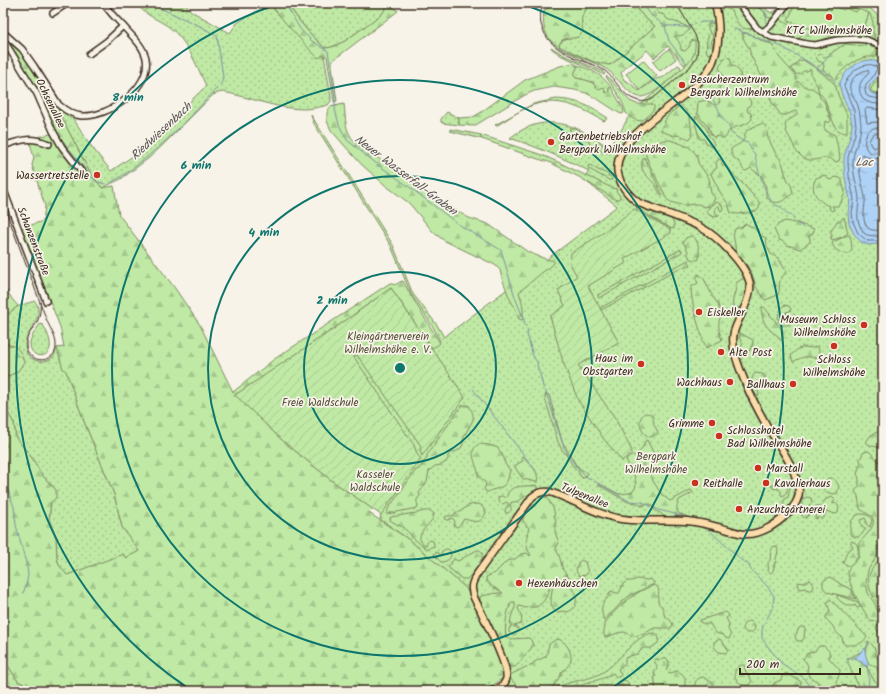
<svg xmlns="http://www.w3.org/2000/svg" width="886" height="694" viewBox="0 0 886 694" font-family="Kalam,sans-serif">
	<style>
		.grass { fill: url(#grass-dots); stroke: #7d8a62 }
		.forest { fill: url(#forest-firs); stroke: #7d8a62 }
		.garden { fill: url(#garden-furrows); stroke: #7d8a62 }
		.pitch { fill: #bfe9a5; stroke: #7d8a62 }
		.water { fill: url(#water-ripples); stroke: #7f8fa0 }
		.lines { fill: none; stroke-linecap: round; stroke-linejoin: round }
		.shore { stroke: #696d74; stroke-width: 1 }
		.stream { stroke: #7f8fa0; stroke-width: 1 }
		.minor-casing { stroke: #3b2a1e; stroke-width: 8 }
		.major-casing { stroke: #3b2a1e; stroke-width: 9 }
		.minor { stroke: #f7f3e8; stroke-width: 5 }
		.major { stroke: #fbddab; stroke-width: 6 }
		.tram { stroke: #3b2a1e; stroke-width: 1 }
		.ring { fill: none; stroke: #0f766e; stroke-width: 2 }
		.poi-dot { fill: #c8321e; stroke: #f7f3e8; stroke-width: 1.5 }
		.labels { text-anchor: middle; stroke-width: 3.5; stroke-linejoin: round; paint-order: stroke }
		.poi-label { font-size: 11px; fill: #3b2a1e; stroke: #f7f3e8; text-anchor: start }
		.street-label { font-size: 11px; fill: #3b2a1e; stroke: #f7f3e8 }
		.park-label { font-size: 11px; fill: #555039; stroke: #f7f3e8 }
		.water-label { font-size: 12px; font-style: italic; fill: #585454; stroke: #f7f3e8 }
		.centre { fill: #0f766e; stroke: #f7f3e8; stroke-width: 2 }
		.ring-label { font-size: 12px; text-anchor: middle; font-weight: bold; fill: #0f766e; stroke: #f7f3e8; stroke-width: 3.5; stroke-linejoin: round; paint-order: stroke }
	</style>
	<defs>
		<pattern id="grass-dots" width="8" height="8" patternUnits="userSpaceOnUse"><rect width="8" height="8" fill="#bfe9a5"/><path d="M2 2h.1M6 6h.1" fill="none" stroke="#a5c88e" stroke-width="1.8" stroke-linecap="round"/></pattern>
		<pattern id="forest-firs" width="22" height="20" patternUnits="userSpaceOnUse"><rect width="22" height="20" fill="#bfe9a5"/><path d="M5 1l3.5 6h-7zM16 11l3.5 6h-7z" fill="#a5c88e"/></pattern>
		<pattern id="garden-furrows" width="10" height="10" patternUnits="userSpaceOnUse"><rect width="10" height="10" fill="#bfe9a5"/><path d="M-1 1l2-2M0 10L10 0M9 11l2-2" fill="none" stroke="#a5c88e"/></pattern>
		<pattern id="water-ripples" width="26" height="14" patternUnits="userSpaceOnUse"><rect width="26" height="14" fill="#add2f6"/><path d="M2 4q2-2 4 0t4 0M15 11q2-2 4 0t4 0" fill="none" stroke="#96b4d2"/></pattern>
	</defs>
	<rect width="100%" height="100%" fill="#f7f3e8"/>
	<filter id="ink" filterUnits="userSpaceOnUse"><feTurbulence type="fractalNoise" baseFrequency=".025" numOctaves="2"/><feDisplacementMap in="SourceGraphic" scale="8" xChannelSelector="R" yChannelSelector="G"/><feConvolveMatrix kernelMatrix="1 2 1 2 8 2 1 2 1" color-interpolation-filters="sRGB"/></filter>
	<g filter="url(#ink)">
		<g class="grass">
			<path d="M137,3H184L191,11L230,33L237,23L270,3L276,12L324,55L331,97V101L328,105C320,107 312,109 303,109C276,109 250,97 223,92L218,93L213,95L164,144L149,158L121,179L102,188L88,169L68,130L57,107L58,106L71,115L91,146L111,171L146,147L171,120L206,86C197,66 187,40 169,27C158,19 143,15 137,3Z"/>
			<path d="M287,3H387L388,5L382,14L345,41L332,47L325,48C309,33 299,21 287,3Z"/>
			<path d="M587,3H632L645,18L655,26L627,51L612,64L608,65L594,62L559,46C561,37 570,38 578,37L582,25L580,20L582,15L588,6Z"/>
			<path d="M649,3H747L772,13L778,9L785,3H865L871,9L883,20V691H509L502,667L489,635L466,588L408,539L380,519L381,514L331,480L262,377L391,288L435,345L440,341L433,327L411,294L391,246L313,122L311,115L393,245L413,294L437,325L444,337L617,206L583,179L589,171C563,158 537,147 510,138C536,117 564,119 591,136C596,138 602,145 607,144C618,142 625,121 631,113C636,108 642,104 647,99C660,88 673,77 686,65Z"/>
			<path d="M577,65C594,71 600,73 611,87L609,88V91L607,93L600,89L596,88L593,82L576,78L574,76C574,71 578,69 577,65Z"/>
			<path d="M556,99C579,100 589,106 608,118L604,121C580,107 556,95 528,107C517,112 506,120 496,126L495,125L533,104Z"/>
			<path d="M447,112L459,118V125L442,123L441,122V119Z"/>
			<path d="M450,129L481,135V137L482,139L450,131Z"/>
			<path d="M35,301C36,303 38,306 38,309C40,326 19,336 27,353C31,362 46,364 53,357C55,355 56,350 57,348H59L60,360L66,370L85,424L114,494L122,527L140,551L126,558L85,569L67,576L59,565L57,558L56,538L49,519L51,502L56,490L42,475L32,458L16,438L14,423L6,410L3,407V379L18,371L9,345L3,339C3,334 2,327 3,322C5,309 24,304 35,301Z"/>
			<path d="M40,324L43,325C46,330 49,336 50,342C53,360 30,360 30,344C30,337 36,330 40,324Z"/>
			<path d="M3,658L18,681L37,691H3Z"/>
		</g>
		<g class="forest">
			<path d="M270,3H287C298,20 310,35 325,48L332,47L345,41L382,14L388,5L396,9L398,11L332,61V66L337,101L334,102V101L327,57L324,55L318,58C301,40 284,23 270,3Z"/>
			<path d="M570,3H587L588,6C580,18 581,18 583,32C583,32 578,37 578,37C570,40 561,35 559,46L560,48L594,62L609,65L612,64L627,51L655,26L645,18L632,3H653L658,13L664,15L667,19L686,26L687,28H690C687,34 682,36 676,36L675,37C679,41 681,45 681,50L685,51L689,47L691,41L695,40C696,49 694,61 684,65L668,46L654,58L647,50C639,59 628,63 621,73L624,80L630,83L639,91L656,79L659,78H662L678,65L680,66L681,69C672,77 654,96 641,97C629,97 616,75 606,69C579,53 537,53 544,10L555,5Z"/>
			<path d="M722,3H735L754,28C738,32 738,21 731,11C729,7 730,11 726,8C725,7 723,4 722,3Z"/>
			<path d="M746,3H762L768,11L772,13L778,9L772,18H770L765,16V13C758,5 754,7 744,6V5Z"/>
			<path d="M790,3H795L789,21L824,33L826,28L837,32L838,29L851,33L852,31L862,34L869,13L870,14L873,22V33L875,35L874,38L873,40C859,33 843,35 828,39C824,40 820,42 816,42C811,43 805,41 800,40L799,39L802,34L780,19L779,21L777,20Z"/>
			<path d="M710,23H712L715,25L712,33L713,39L711,41C713,46 715,50 710,54L707,53C706,46 706,39 710,33L708,28V24Z"/>
			<path d="M3,33L21,50L58,106L57,107L68,130L88,169L102,188L114,186L119,215L174,287L200,325L233,392L273,360L390,283C397,287 397,282 403,281L410,294L440,343L438,345L432,348L391,288L335,328L236,395L283,441L331,480L373,509L369,513L408,539L466,588L489,635L502,667L504,677L491,687L477,691H37L18,681L3,658V407L6,410L14,423L16,438L32,458L42,475L56,490V498L51,502L49,519L56,538L57,558L59,565L67,575L123,554L126,558L139,551L122,527L114,494L85,424L66,371L63,369L57,348L64,347L60,327L22,228L43,221L45,206L32,165L34,158L29,139L55,133L38,94L3,37Z"/>
			<path d="M742,33L750,34L764,42L772,44L779,57L796,76V80L798,82C803,84 805,89 812,88L819,93L820,98L824,101L831,120L829,123L825,121L824,128L826,131L835,135L840,157L839,161L835,162C824,151 813,168 800,155C799,154 797,152 796,151C794,148 793,143 791,140C787,134 784,128 786,122L797,115V112L795,111L786,115H781L772,103L769,94L763,84L762,77L751,56L749,48L744,40Z"/>
			<path d="M846,44L863,46L866,44L869,45L871,47L875,48L877,53L876,57C873,57 870,57 867,57C855,59 841,69 836,79L825,71L823,70L824,66L823,63L818,61L816,57L818,55L821,54L824,57H826L840,47Z"/>
			<path d="M551,47L564,55L602,71L605,74L604,75L595,70L562,56L552,49Z"/>
			<path d="M727,57L730,58L731,60L732,65L735,66L740,72L741,83L748,93V98L750,100L751,103L747,109L748,112L751,113L752,119C745,128 736,124 729,131C727,133 727,138 724,138C719,138 720,135 714,137L712,136L708,127L697,114L698,102L706,100L716,106L720,102C718,95 717,87 724,81C723,75 721,72 719,67L723,61V59Z"/>
			<path d="M803,60L817,69L835,84L838,95L847,115V133C843,133 838,131 835,127L825,100L819,92L817,85L813,79L811,74V69L807,71H804C800,73 801,75 796,74L791,69L792,67L796,65L798,61Z"/>
			<path d="M573,63L577,65C578,69 574,71 574,76L576,78C583,80 594,80 596,88L598,89L604,87L605,92L607,93L609,91V88L611,87L623,108L624,113L622,114L619,113L599,100L586,93L575,90L554,87L534,91L525,95L474,126L459,125V118L473,117L480,113L525,80L560,66Z"/>
			<path d="M607,76L630,101L637,104H652L654,106V108C645,121 640,126 626,113C623,100 614,88 606,77Z"/>
			<path d="M879,79L881,83L883,91C880,93 875,94 871,91V88L873,86V85Z"/>
			<path d="M344,104C346,119 344,130 355,142L441,202L469,218L488,224L528,252L548,260H552L554,261V263L549,268L544,271L519,292C521,298 523,304 523,310C524,316 522,311 524,317L522,320L519,319L516,310L509,297L502,278L500,270L495,265L445,241L434,233L409,203L385,185L362,165L343,144L331,130L327,121V113L330,107Z"/>
			<path d="M680,106C684,108 688,113 690,117L692,136L689,139C685,137 678,134 674,136L661,131C664,119 669,113 680,106Z"/>
			<path d="M696,116L706,128L708,132V135C711,138 713,140 714,145L713,147C708,147 706,143 704,139H701L699,138L695,121Z"/>
			<path d="M761,124H763L766,127L768,138L776,154L781,160L783,165L785,173L789,183L791,185L793,193C787,199 774,209 767,197C765,194 766,190 766,187C765,185 764,181 763,178C760,173 754,172 751,168L746,171C740,169 744,168 740,163C735,157 731,159 731,149C734,146 739,145 742,142C745,139 744,137 745,134C746,129 756,126 761,124Z"/>
			<path d="M570,128H575L593,137L601,142L605,148L608,149L610,152L608,153L601,151L596,148H591L589,141L571,133L570,130Z"/>
			<path d="M481,135L542,155L558,162L612,188L617,189L616,191L620,196V198L616,200L581,178L549,162L538,159L482,139L481,137Z"/>
			<path d="M663,140H670L679,143L689,147L696,154L697,156L698,163L709,178L711,193L715,198L711,205L717,202L722,205L723,209L721,211L720,210L719,206H717L715,208L716,215H719V216L715,217L709,215L707,211L710,206L704,207C697,201 691,206 683,205C678,204 669,203 666,198C664,195 664,191 662,189C656,177 648,165 645,151L647,147C652,145 657,143 663,140Z"/>
			<path d="M644,157L663,196C659,194 659,191 656,186C650,177 636,171 644,157Z"/>
			<path d="M720,159L722,161V165L729,169L736,178L740,181L745,186L750,192L760,203C760,204 759,209 758,210C756,212 741,214 738,214C736,214 734,213 731,213L728,204L720,192L711,174L714,170L717,168L716,163L718,160Z"/>
			<path d="M590,165L598,170L608,174L612,177V180H609L589,169L588,166Z"/>
			<path d="M825,175L828,179L831,180L834,177L840,178L842,180L845,193L840,204L837,206H832L834,209L832,211L829,209L830,206C825,205 823,203 819,199C812,192 812,186 816,178Z"/>
			<path d="M640,205L671,218L674,224V229L670,228L636,208Z"/>
			<path d="M844,217L848,233L842,237L832,240L831,237L832,234L830,233L837,221H841Z"/>
			<path d="M785,221L800,224L814,229L813,233L809,236L810,239V242L800,249L787,245L782,241L779,240L774,229L777,225Z"/>
			<path d="M745,224H747L755,229L761,236L764,237L766,239L767,247L771,254L778,258L786,271C785,275 782,276 780,280C779,284 780,290 778,295L765,300L756,287L754,279L747,265L735,252C737,243 730,236 736,228H741Z"/>
			<path d="M848,235L850,236C852,240 851,246 852,250L848,254C841,253 834,251 832,243L833,242Z"/>
			<path d="M691,236H693C699,242 700,251 699,259L698,260L690,259L688,254V251L683,242L686,238Z"/>
			<path d="M681,249L682,252L599,298L598,297V295Z"/>
			<path d="M688,260L691,265L686,267H683L601,310L600,308L602,307Z"/>
			<path d="M699,274L704,279L712,295V297H713L718,304L721,316C717,323 719,332 722,340L706,348C700,332 691,304 691,287L698,283C696,280 695,276 699,274Z"/>
			<path d="M742,279H746C749,287 746,313 733,307C731,299 737,291 736,283Z"/>
			<path d="M3,286H4L12,299L18,306L8,314L3,321Z"/>
			<path d="M784,305L789,306L791,309L790,311L786,312L788,318H790V316L792,315H794L795,317C794,324 787,326 781,325L778,318L780,311Z"/>
			<path d="M764,307C766,309 768,312 770,315C775,320 779,326 784,332C782,335 786,339 780,340L778,336L771,331L765,324L763,319L761,309V308Z"/>
			<path d="M740,333L753,340V344L748,353L745,354L741,350V347L743,344L739,337Z"/>
			<path d="M3,339L9,345L15,346L21,353L24,362L18,371L3,379Z"/>
			<path d="M817,346C820,350 819,354 817,358C806,356 803,356 793,362L791,356L792,354L798,349L804,347L813,348Z"/>
			<path d="M755,373L763,374L766,377L754,384L759,393V395L757,396C751,388 749,381 755,373Z"/>
			<path d="M547,394L549,395L562,441L576,465L582,470L587,473V475L584,478L581,477L578,471L573,466L567,456L562,450L558,442L545,398V395Z"/>
			<path d="M463,405H468C471,410 474,413 473,420L464,436L463,444L461,448L457,451L451,453L448,455V459L446,462L441,465L435,466L429,471L427,482L419,493L420,496C413,502 420,503 417,508L387,514L388,509L416,470L419,469L427,458V455L457,412Z"/>
			<path d="M645,413C656,414 652,418 654,425C655,426 657,431 658,432C657,435 652,437 649,437C646,435 643,433 642,430C638,424 640,416 645,413Z"/>
			<path d="M877,432L880,433L881,435L883,437V451C879,445 871,448 866,442L871,435Z"/>
			<path d="M647,440L655,456L651,465L650,471L653,481L662,495L670,501L691,490L693,492L692,493L679,500L677,506V511L680,514L686,516L687,517L686,518L665,517L659,512L656,511L651,504H648L642,506L636,503L628,502L598,485L600,484L619,494C623,493 628,494 632,492C642,485 630,467 626,460L632,455L633,456C640,452 643,449 645,441Z"/>
			<path d="M479,444L489,445L498,448L504,458L505,464L510,470C508,478 508,485 499,488C497,489 494,489 492,490C490,491 488,492 486,492L484,488L486,485L485,482L478,476C478,473 478,471 477,469C475,460 468,450 479,444Z"/>
			<path d="M869,451L883,466V546L880,551L879,546H877V556L868,570L866,582L868,593L875,604L879,615L883,620V638L876,628L878,625V622L876,621L872,622C864,614 847,582 848,571C850,565 856,562 859,557V543C863,538 876,527 873,519C872,515 864,512 860,509L858,496L855,491L859,486V479L857,473L860,465L861,464L860,459L864,452Z"/>
			<path d="M522,456C529,462 540,472 537,482L523,479L516,469L515,466L519,463L523,461L521,458Z"/>
			<path d="M828,478C834,477 837,482 839,487L837,493C825,497 818,488 828,478Z"/>
			<path d="M779,479L784,484H789L786,494L783,496L781,495V491L778,488L774,489L771,486L777,483L776,481Z"/>
			<path d="M791,484H793L795,486C793,490 795,494 794,498C790,508 781,515 774,521L773,520L776,517V513C782,509 784,508 784,500L788,497Z"/>
			<path d="M535,485L537,486V488L534,493C524,494 520,503 512,502L510,505C512,509 512,510 508,513H506L505,511V509L508,507V503L506,502L503,504C499,503 498,501 498,498C500,495 503,496 505,498L507,496C509,484 526,487 535,485Z"/>
			<path d="M542,497H547C549,504 556,508 554,516L556,520L555,526V532L559,543L556,548V550L559,555L563,570L567,575L569,578V585C570,587 572,588 573,590C578,598 578,609 567,612L564,611L556,612C547,605 553,592 553,582L551,581L550,582C550,590 546,601 538,606C536,608 531,607 528,607L526,608L519,606L518,608C520,613 523,618 521,624L514,626V627H517L519,631C516,635 512,637 509,632V628L511,627C509,622 512,613 515,608V602H512C507,608 504,629 506,637L510,639L529,638L531,640L533,645C531,650 528,651 525,655C520,661 516,672 507,665L480,605V597L481,596L497,593H503C497,588 486,586 486,577L495,573L507,561L515,559L521,554L527,553L530,556L531,555C525,548 526,537 529,528L523,521V516L532,505L533,501L537,498Z"/>
			<path d="M807,497L811,498L812,502L811,504L809,505V511L808,512L809,515L805,518L802,516V505L803,499Z"/>
			<path d="M831,497L833,498L835,500L833,502V504L836,503L839,507L838,513L835,514L826,511L825,512L824,518L821,519L818,517L817,519H816L815,517L817,516L815,515V514L816,512L818,513L820,510H819L814,511L813,508L816,506H821L825,500Z"/>
			<path d="M478,504L481,505L486,512C481,526 474,521 464,519L460,525L457,527L454,525L455,521L452,518L448,520H446L445,517L447,516H453L456,512H460L469,505Z"/>
			<path d="M424,511C428,511 433,510 434,515C433,517 433,520 431,521C426,527 412,539 426,545L429,540L433,541L434,544V546L429,548L428,550L412,537C407,528 397,525 390,520L391,517L409,514L417,513Z"/>
			<path d="M860,514C865,514 870,515 872,520L870,527L866,524V520L865,518L860,520C861,522 861,527 865,528C864,533 860,537 855,537L850,534C850,530 850,524 852,520C853,519 855,518 855,516Z"/>
			<path d="M851,541L854,542L857,544C860,556 858,558 849,566L846,564H844L843,562C847,555 844,552 852,548L853,546L851,544Z"/>
			<path d="M774,546L777,547L778,551L773,571L771,573L768,571C769,568 768,566 768,563C768,562 770,561 770,560C771,554 770,550 774,546Z"/>
			<path d="M446,549H448L450,551C453,557 448,562 441,562L434,555L436,552L441,555L442,551Z"/>
			<path d="M477,550C479,550 481,550 482,553C485,559 471,575 467,579H462L448,567L454,559L458,561Z"/>
			<path d="M581,560L585,562L588,572L586,575L580,576C574,573 576,564 581,560Z"/>
			<path d="M879,560H881L883,561V608H881C874,598 865,586 870,573C872,568 876,564 879,560Z"/>
			<path d="M830,577L842,585L851,589L856,599L827,592L823,587V581Z"/>
			<path d="M637,579L647,580L651,579L654,583L652,585L629,596L622,602L604,621C603,616 600,609 603,604C605,599 609,599 609,593L611,591L616,593H619L621,589L622,585L627,581H632Z"/>
			<path d="M810,580L812,582L814,587L812,590H808L805,588L800,589L799,587L798,584L799,582L803,583L807,581Z"/>
			<path d="M655,585C662,590 657,594 658,601C658,605 662,605 663,609C664,611 664,613 664,615L670,620L673,624L671,628H654L642,635L640,634C629,641 631,632 623,632C616,632 611,637 605,637C602,631 606,628 605,623C616,608 636,590 655,585Z"/>
			<path d="M837,595L858,602L860,607L857,608L855,605C849,609 841,602 837,598Z"/>
			<path d="M830,599L867,637C861,646 854,645 845,645L843,643L842,637C835,633 836,630 831,624C828,621 826,620 826,616L830,611L827,603Z"/>
			<path d="M726,612L729,615V616L726,618L729,624L728,629L731,635L729,639L726,638L723,635L716,633L710,624H704L700,622V620Z"/>
			<circle cx="749" cy="627" r="6"/>
			<path d="M801,627H803L805,628L804,638L802,641H797L795,637L799,628Z"/>
			<path d="M652,633C658,632 660,638 658,643L651,648H642L639,653L625,658V664L618,669L621,675L619,677H616L613,673C606,678 598,680 589,682C585,683 582,686 578,687L576,689L575,691H570L568,689L564,691H551L552,689C560,686 568,683 576,681C586,679 595,677 603,672C619,663 633,637 652,633Z"/>
			<path d="M558,639C566,641 572,652 571,660C570,665 564,670 561,673V675L556,682L554,686C546,690 527,694 519,688C515,685 513,681 510,678V675L526,667L530,666L536,661L545,657L547,654L549,644L555,640Z"/>
			<path d="M720,639L728,649V651L725,653L719,652L714,647V642Z"/>
			<path d="M868,641C871,643 874,646 875,650C877,656 874,660 883,660V675H880L876,666L869,664L865,656V652L868,645Z"/>
			<path d="M819,646H824C829,651 831,652 829,658L840,670C840,679 828,687 843,691H814L817,688L818,683L817,681L811,678L807,672L808,666L806,662L803,659L808,653L815,651Z"/>
			<path d="M860,652L859,655L855,658L859,659L860,662L866,666L874,680L879,684L881,688L880,691H860C858,687 857,683 855,678C853,674 850,671 850,666L848,664V658L854,656Z"/>
			<path d="M665,657L668,660L669,664L666,670L668,672L671,673L676,671C687,674 687,682 682,691H656L654,672C660,665 655,666 654,659H656L659,660Z"/>
			<path d="M741,665H744L746,672L752,681L749,685H742C734,679 731,671 741,665Z"/>
			<path d="M786,673L800,681L801,685L800,691H770L774,683L781,680L782,676Z"/>
			<path d="M703,677L713,683V685L710,691H696C693,685 695,678 703,677Z"/>
			<circle cx="623" cy="686" r="6"/>
		</g>
		<g class="garden">
			<path d="M634,209L670,229L671,233L624,259L626,263L588,286L619,343L578,365L615,418L632,451L630,454L622,461L603,438L578,400L563,362L550,316L565,306L558,290L577,276L570,264L571,253L606,231Z"/>
			<path d="M391,288L465,397L422,456L420,450L421,446L357,355L354,357L414,445L417,454L421,459L381,515L331,480L283,441L235,395L335,328Z"/>
		</g>
		<g class="pitch">
			<path d="M795,3H807L814,5L815,3H828L826,8L831,10L833,6L844,10L845,8L856,12L858,9L869,13L862,34L852,31L851,33L839,29L837,32L826,28L824,33L788,21Z"/>
			<path d="M669,49L676,59L660,71L653,62Z"/>
			<path d="M643,60L657,76L640,90L626,74Z"/>
		</g>
		<g class="water">
			<path d="M869,60L879,62L882,67C881,72 878,77 874,81C871,85 869,85 869,89L871,93L882,95L883,97V246L876,244L868,245L862,243L854,234L849,224L848,213L850,200L845,177L844,163V157L851,133L852,125L850,113L842,95L839,84C841,81 842,78 844,75C850,67 859,61 869,60Z"/>
			<path d="M865,648L866,649C864,654 867,659 869,664L868,665L866,666C862,664 859,659 855,658Z"/>
		</g>
		<g class="lines">
			<g class="shore">
				<path d="M883,99L874,98L869,97L866,95L865,90L866,84L872,78L877,69L876,66C873,65 870,64 867,65C856,66 847,77 844,86L854,111L856,125L855,134L848,157V163L849,176L854,199L852,213L853,222L858,233L865,239L868,241H876L883,242"/>
				<path d="M883,104C875,104 865,104 861,95C859,91 859,86 861,82C863,78 867,76 869,73L868,70C862,70 852,77 850,84C848,91 856,99 858,106C860,112 860,118 861,124C861,137 854,148 853,160C852,174 858,186 859,199C859,206 857,213 858,220C859,225 862,231 865,234C869,236 878,236 883,237"/>
				<path d="M883,110L867,108L865,110L867,123L876,122L883,123"/>
				<path d="M883,130C860,117 857,166 883,150"/>
				<path d="M875,133C882,132 884,140 880,145L874,148L871,146L869,141L872,135Z"/>
				<path d="M883,157C874,160 869,158 862,154C855,163 863,186 865,197C866,207 860,219 868,228C871,231 879,230 883,231"/>
			</g>
			<g class="stream">
				<path d="M149,3L202,27L217,36L223,77L222,82L220,85"/>
				<path d="M285,3L300,29L312,41L328,51L335,97V109L339,125L347,140L377,164L404,183L458,224L501,250L515,297L524,320L525,326"/>
				<path d="M642,3L651,15L665,26C673,25 680,28 689,27"/>
				<path d="M745,6C754,4 764,6 767,15L766,19V24"/>
				<path d="M699,23L702,22H715"/>
				<path d="M665,26L669,41L686,63"/>
				<path d="M691,26L695,24"/>
				<path d="M733,28L742,32L751,34L755,37L771,43"/>
				<path d="M773,43L782,47L810,63L835,81"/>
				<path d="M818,67C825,64 824,59 830,56"/>
				<path d="M690,74L695,78"/>
				<path d="M704,89C708,94 713,99 716,105C719,108 719,113 721,117C726,122 730,126 731,133L744,142L748,143L752,151L755,154C756,165 766,197 774,204C776,206 780,206 782,208C785,212 787,214 792,215L794,220"/>
				<path d="M64,142L68,148L72,152L95,181L105,184"/>
				<path d="M112,182C125,175 136,166 147,157C172,136 195,112 217,88"/>
				<path d="M797,223L802,226L803,228"/>
				<path d="M527,329L528,331L527,334L533,356L537,362L538,369L540,374L543,387L546,392L564,448L575,465L588,478L592,479"/>
				<path d="M473,389L536,471"/>
				<path d="M3,449L7,465L4,479L14,507L16,525L27,567L28,575L26,586L23,593"/>
				<path d="M594,481L629,501L642,502L659,510L683,516"/>
				<path d="M708,529L725,545L733,552L741,560L748,564L751,570L768,587L774,596L773,607L763,626L762,631V638L772,652L777,657L781,663L803,677L809,686L810,691"/>
				<path d="M866,648L869,642"/>
				<path d="M847,659L855,658"/>
				<path d="M867,666L869,677L868,691"/>
			</g>
			<g class="minor-casing">
				<g id="minor">
					<path d="M738,3L750,19L757,28L771,37L807,44L815,45L837,40L855,39L867,40L878,45L883,46"/>
					<path d="M53,13L68,3"/>
					<path d="M3,32L22,49L34,66L59,105C65,110 72,115 81,116C108,118 152,88 146,58C143,45 131,35 123,26C116,19 109,11 103,3"/>
					<path d="M763,32L771,25L788,3"/>
					<path d="M3,39L37,94L53,131L62,147L84,175"/>
					<path d="M89,54L107,41L123,26"/>
					<path d="M3,146C21,140 30,136 49,144"/>
					<path d="M3,188L46,301"/>
				</g>
			</g>
			<g class="major-casing">
				<path id="major" d="M492,691C498,689 504,686 506,680C511,669 485,622 480,609C476,602 471,594 472,586C472,583 474,580 475,577L532,497C538,492 543,491 550,492C572,499 593,513 616,518C640,523 663,519 687,521C699,522 710,525 722,528C729,530 737,533 744,534C760,535 776,525 787,514C793,508 799,501 799,492C798,471 778,444 767,426C759,412 751,397 745,382C740,369 730,347 734,332C738,318 748,305 750,290C753,270 716,235 700,227C681,217 659,211 639,203C629,196 621,187 618,174C609,135 689,102 708,71C721,51 720,25 715,3"/>
			</g>
			<use href="#minor" class="minor"/>
			<use href="#major" class="major"/>
			<g class="tram">
				<path d="M544,3C540,11 539,19 542,27C549,49 571,56 591,64C596,66 601,68 605,71C616,79 622,96 636,100C644,103 650,101 656,96L690,67L697,56L698,44L695,35L676,3"/>
				<path d="M3,203L47,321C50,328 56,337 56,345C57,364 28,365 26,346C25,336 34,329 38,320C40,314 41,308 40,302"/>
			</g>
		</g>
	</g>
	<g class="ring">
		<circle cx="400" cy="368" r="96"/>
		<circle cx="400" cy="368" r="192"/>
		<circle cx="400" cy="368" r="288"/>
		<path d="M191 690A384 384 0 0 1 278 4M522 4A384 384 0 0 1 609 690"/>
	</g>
	<g class="poi-dot">
		<circle cx="829" cy="17" r="4"/>
		<circle cx="682" cy="85" r="4"/>
		<circle cx="551" cy="142" r="4"/>
		<circle cx="97" cy="175" r="4"/>
		<circle cx="699" cy="312" r="4"/>
		<circle cx="864" cy="325" r="4"/>
		<circle cx="834" cy="346" r="4"/>
		<circle cx="721" cy="352" r="4"/>
		<circle cx="641" cy="364" r="4"/>
		<circle cx="730" cy="382" r="4"/>
		<circle cx="793" cy="384" r="4"/>
		<circle cx="712" cy="423" r="4"/>
		<circle cx="719" cy="436" r="4"/>
		<circle cx="758" cy="468" r="4"/>
		<circle cx="695" cy="483" r="4"/>
		<circle cx="766" cy="483" r="4"/>
		<circle cx="739" cy="509" r="4"/>
		<circle cx="519" cy="583" r="4"/>
	</g>
	<g class="labels">
		<g class="poi-label">
			<text x="829" y="34" text-anchor="middle">KTC Wilhelmshöhe</text>
			<text x="690" y="83">Besucherzentrum<tspan x="690" dy="13">Bergpark Wilhelmshöhe</tspan></text>
			<text x="559" y="140">Gartenbetriebshof<tspan x="559" dy="13">Bergpark Wilhelmshöhe</tspan></text>
			<text x="89" y="179" text-anchor="end">Wassertretstelle</text>
			<text x="707" y="316">Eiskeller</text>
			<text x="856" y="323" text-anchor="end">Museum Schloss<tspan x="856" dy="13">Wilhelmshöhe</tspan></text>
			<text x="729" y="356">Alte Post</text>
			<text x="633" y="362" text-anchor="end">Haus im<tspan x="633" dy="13">Obstgarten</tspan></text>
			<text x="834" y="363" text-anchor="middle">Schloss<tspan x="834" dy="13">Wilhelmshöhe</tspan></text>
			<text x="722" y="386" text-anchor="end">Wachhaus</text>
			<text x="785" y="388" text-anchor="end">Ballhaus</text>
			<text x="704" y="427" text-anchor="end">Grimme</text>
			<text x="727" y="434">Schlosshotel<tspan x="727" dy="13">Bad Wilhelmshöhe</tspan></text>
			<text x="766" y="472">Marstall</text>
			<text x="703" y="487">Reithalle</text>
			<text x="774" y="487">Kavalierhaus</text>
			<text x="747" y="513">Anzuchtgärtnerei</text>
			<text x="527" y="587">Hexenhäuschen</text>
		</g>
		<g class="street-label">
			<text transform="translate(51 103) rotate(64)" y="4">Ochsenallee</text>
			<text transform="translate(34 241) rotate(69)" y="4">Schanzenstraße</text>
			<text transform="translate(585 495) rotate(22)" y="4">Tulpenallee</text>
		</g>
		<g class="park-label">
			<text x="388" y="340">Kleingärtnerverein<tspan x="388" dy="13">Wilhelmshöhe e. V.</tspan></text>
			<text x="320" y="406">Freie Waldschule</text>
			<text x="656" y="460">Bergpark<tspan x="656" dy="13">Wilhelmshöhe</tspan></text>
			<text x="375" y="478">Kasseler<tspan x="375" dy="13">Waldschule</tspan></text>
		</g>
		<g class="water-label">
			<text transform="translate(161 131) rotate(-43)" y="4">Riedwiesenbach</text>
			<text x="864" y="166">Lac</text>
			<text transform="translate(406 175) rotate(37)" y="4">Neuer Wasserfall-Graben</text>
		</g>
	</g>
	<circle cx="400" cy="368" r="6" class="centre"/>
	<g class="ring-label">
		<text x="128" y="101">8 min</text>
		<text x="196" y="169">6 min</text>
		<text x="264" y="236">4 min</text>
		<text x="332" y="304">2 min</text>
	</g>
	<rect width="886" height="694" fill="none" stroke="#f7f3e8" stroke-width="16"/>
	<rect x="8" y="8" width="870" height="678" fill="none" stroke="#3b2a1e" stroke-width="1.5" filter="url(#ink)"/>
	<path d="M740 668v6h120v-6" fill="none" stroke="#3b2a1e" stroke-width="2"/>
	<text x="746" y="668" font-size="12" fill="#3b2a1e" stroke="#f7f3e8" stroke-width="3" paint-order="stroke">200 m</text>
</svg>
